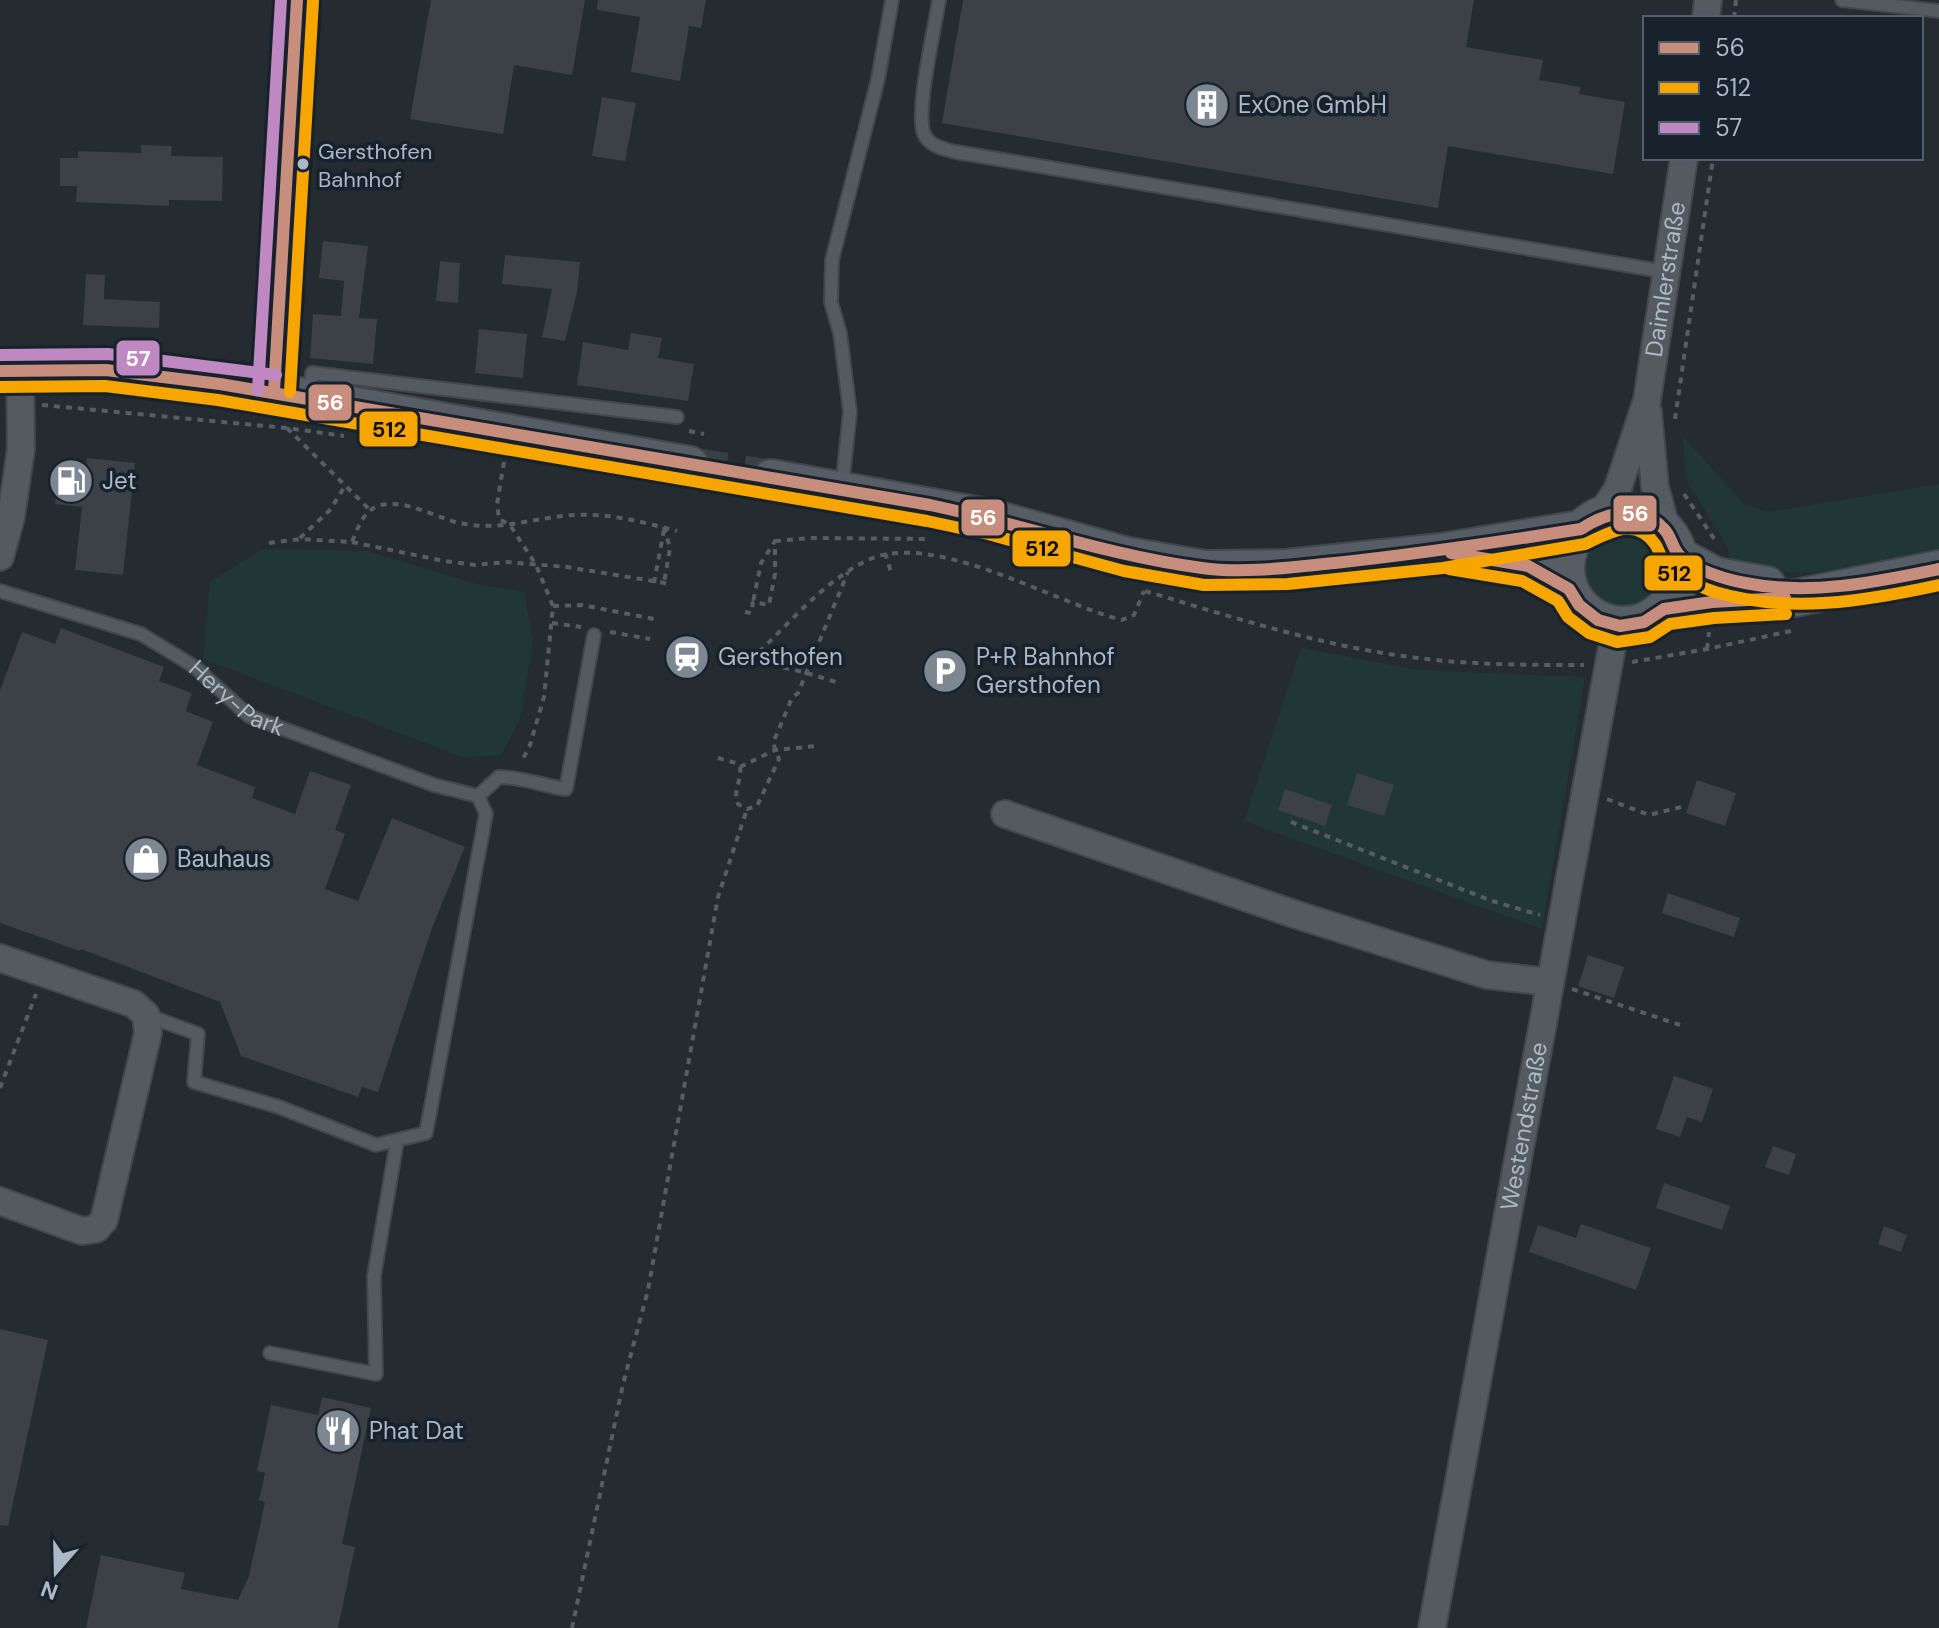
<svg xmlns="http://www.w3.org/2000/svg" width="1939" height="1628" viewBox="0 0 1939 1628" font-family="'DM Sans',sans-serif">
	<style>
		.green { fill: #213637 }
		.building { fill: #3b4146 }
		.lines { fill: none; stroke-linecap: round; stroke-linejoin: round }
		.secondary-tunnel { stroke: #384047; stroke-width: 36; stroke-dasharray: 36 18; stroke-linecap: butt }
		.lane-casing { stroke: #42474c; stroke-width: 16 }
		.street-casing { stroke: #42474c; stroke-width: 30 }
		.secondary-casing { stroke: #42474c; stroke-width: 40 }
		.path { stroke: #565d64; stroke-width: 4; stroke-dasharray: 6 6; stroke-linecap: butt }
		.lane { stroke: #535a60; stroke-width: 12 }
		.street { stroke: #535a60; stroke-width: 26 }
		.secondary { stroke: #575d65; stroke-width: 36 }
		.bus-1-casing { stroke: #17222c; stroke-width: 18 }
		.bus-2-casing { stroke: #17222c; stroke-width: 18 }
		.bus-3-casing { stroke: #17222c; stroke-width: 18 }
		.bus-1 { stroke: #c88e7d; stroke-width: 12 }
		.bus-2 { stroke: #f7a600; stroke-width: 12 }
		.bus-3 { stroke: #c088c3; stroke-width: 12 }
		.bus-dot { fill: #abb8c5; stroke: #17222c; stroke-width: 3 }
		.labels { text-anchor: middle; stroke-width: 7; stroke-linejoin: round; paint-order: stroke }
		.bus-label { font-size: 22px; fill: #abb8c5; stroke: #17222c; text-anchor: start }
		.poi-label { font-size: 24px; fill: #abb8c5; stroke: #17222c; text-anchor: start }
		.street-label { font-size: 24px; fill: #abb8c5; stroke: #17222c }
		.line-badge { stroke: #17222c; stroke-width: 3 }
		.badge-label { font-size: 22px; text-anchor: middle; font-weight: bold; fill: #fff }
		.pale-badge-label { font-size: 22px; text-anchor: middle; font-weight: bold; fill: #111 }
	</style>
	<rect width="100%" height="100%" fill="#242b31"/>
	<g class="green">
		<path d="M1682,435L1744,504L1767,512L1939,484V549C1887,561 1833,577 1779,572C1762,571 1746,567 1730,565L1728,548L1687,481Z"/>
		<circle cx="1623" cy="568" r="43"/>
		<path d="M263,549L367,551L477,584L524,592L533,641L520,720L501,755L465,758L203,659L210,582Z"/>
		<path d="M1301,648L1419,670L1585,677L1542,929L1244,821Z"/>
	</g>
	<g class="building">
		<path d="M431,0H585L572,75L514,65L503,134L410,119Z"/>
		<path d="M598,0H706L701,28L689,26L680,81L631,72L640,17L597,10Z"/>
		<path d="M963,0H1474L1466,47L1543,60L1539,80L1581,87L1579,94L1625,102L1613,174L1448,146L1438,208L942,123Z"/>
		<path d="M602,97L636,103L625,161L592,156Z"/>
		<path d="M141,145L172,146L171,156L223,157L222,201L169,200V206L76,202L77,186H60V158H78V151L141,153Z"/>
		<path d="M323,241L368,246L359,318L377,319L373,364L310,358L313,314L341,316L344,281L319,278Z"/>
		<path d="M505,255L580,262L577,292L565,341L542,337L552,289L502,284Z"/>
		<path d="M440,261L460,263L458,303L436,301Z"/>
		<path d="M86,274L105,275L104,299L160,302L159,328L83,325Z"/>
		<path d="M479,329L527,334L523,378L475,373Z"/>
		<path d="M631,333L662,338L658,358L694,364L688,401L577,385L583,342L628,350Z"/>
		<path d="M87,458L135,463L123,575L75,570L82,507L55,504L60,464L86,467Z"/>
		<path d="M61,628L164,667L159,681L192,693L186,711L213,722L197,765L255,787L252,798L295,814L310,771L351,785L335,830L345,834L325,889L358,901L392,818L465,847L432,928L378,1092L362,1087L358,1097L241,1056L220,1002L81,949L80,951L0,923V690L22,632L55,644Z"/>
		<path d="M1357,773L1394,785L1384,816L1347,805Z"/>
		<path d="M1697,780L1736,793L1725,826L1686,813Z"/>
		<path d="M1285,789L1332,805L1325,826L1278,810Z"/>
		<path d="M1668,893L1740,918L1734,937L1662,913Z"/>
		<path d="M1588,955L1624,967L1614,998L1578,986Z"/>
		<path d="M1674,1076L1713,1089L1702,1122L1687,1117L1680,1137L1656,1129Z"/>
		<path d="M1773,1146L1796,1154L1789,1175L1765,1167Z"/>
		<path d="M1664,1183L1730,1206L1722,1230L1656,1208Z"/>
		<path d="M1581,1224L1651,1248L1636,1290L1529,1252L1538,1225L1576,1238Z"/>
		<path d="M1884,1226L1907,1235L1901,1252L1878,1244Z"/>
		<path d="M0,1329L48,1340L8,1526L0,1525Z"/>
		<path d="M322,1397L371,1408L342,1544L355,1547L338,1628H86L101,1555L185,1573L181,1589L238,1600L249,1576L265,1502L259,1500L265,1473L257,1471L271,1405L318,1415Z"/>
	</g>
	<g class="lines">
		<path class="secondary-tunnel" d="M690,465L771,478"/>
		<g class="lane-casing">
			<g id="lane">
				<path d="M939,0C935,27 915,112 924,134C929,146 944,149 956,152L1667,272"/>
				<path d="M1842,0L1939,11"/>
				<path d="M310,395L312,373L677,417"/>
				<path d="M842,487L850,412L840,333L831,302L832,260L878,79L892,0"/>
				<path id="s1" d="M0,591L141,634L195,667L249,716L434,785L478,796"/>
				<path d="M478,796L499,777C522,777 543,786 566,789L594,635"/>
				<path d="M146,1015L198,1034L194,1082L279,1107L376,1145L426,1133L486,814L478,796"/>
				<path d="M270,1353L376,1374L374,1276L397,1141"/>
			</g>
		</g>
		<g class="street-casing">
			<g id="street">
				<path d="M1706,18L1708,0"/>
				<path d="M274,391L297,0"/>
				<path d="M1648,412L1655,487L1667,531"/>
				<path id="s2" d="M1600,516L1618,488L1647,400L1684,158"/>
				<path d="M0,557L11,517L21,449L20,370"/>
				<path d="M1005,814L1294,914L1487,975L1550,982"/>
				<path d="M0,958L134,1004L146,1015L148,1033L104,1220L96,1229L82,1231L0,1201"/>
				<path id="s3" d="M1432,1628L1616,625"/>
			</g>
		</g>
		<g class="secondary-casing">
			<g id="secondary">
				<path d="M0,371C127,362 254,388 379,410C483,429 586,446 690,465"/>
				<path d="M771,478L992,518L1128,556L1205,569L1286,568L1441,552L1581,529"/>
				<circle cx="1623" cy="568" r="57"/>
				<path d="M1478,556L1528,566L1569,589"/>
				<path d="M1679,556L1716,576L1767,585"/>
				<path d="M1664,609L1712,602L1795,598L1939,569"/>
			</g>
		</g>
		<g class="path">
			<path d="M1734,18L1736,0"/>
			<path d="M42,405L287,428L344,436"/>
			<path d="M1675,419L1713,158"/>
			<path d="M287,428L370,510"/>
			<path d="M689,431L704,434"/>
			<path d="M504,462L497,504L499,519L510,525L536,565L553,606L544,697L530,745L521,763"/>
			<path d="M1684,494L1715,540"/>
			<path d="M664,527L670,548L664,583"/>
			<path d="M300,538L330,510L345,486"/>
			<path d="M775,541L811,538L931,539"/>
			<path d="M352,542L444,561L475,565L507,562L567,567L671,584"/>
			<path d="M269,543L300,539L352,542C358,527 364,509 381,505C409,499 438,520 465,524C498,530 529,520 562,516C602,511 639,521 677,531"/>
			<path d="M885,553L891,572"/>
			<path d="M654,583L664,530"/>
			<path d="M1145,591C1235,618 1325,647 1418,658C1473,665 1529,665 1584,665"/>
			<path d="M553,606L582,605L654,619"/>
			<path d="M745,612L751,613L753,602L769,605L775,574V541L761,563L753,602"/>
			<path d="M552,623L581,627"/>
			<path d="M610,632L650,639"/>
			<path d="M1707,649L1709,632"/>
			<path d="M725,654L807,673L839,683"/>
			<path d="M753,662L759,652C792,620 825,581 866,561C931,528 1054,603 1122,620L1134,615L1144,591"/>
			<path d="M1632,662L1707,649L1796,630"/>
			<path d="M718,758L736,763L740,767C742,780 732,793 738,804L747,809L757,806L779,759L773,743L792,698L798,693L848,572"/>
			<path d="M740,767L775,750L817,746"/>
			<path d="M1607,799L1649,815L1681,807"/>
			<path d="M1291,822L1492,901L1540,915"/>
			<path d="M1572,989L1680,1025"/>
			<path d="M0,1088L36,994"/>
			<path d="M572,1628L623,1384L648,1290L718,897L747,809"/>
		</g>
		<use href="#lane" class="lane"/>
		<use href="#street" class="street"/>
		<use href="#secondary" class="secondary"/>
		<g class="bus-1-casing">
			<g id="bus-1">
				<path d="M0,371L106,370L220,384L930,505C1021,524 1109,556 1202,568C1243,574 1293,567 1335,563C1417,554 1499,542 1581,529C1607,512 1640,503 1664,529C1671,536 1672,547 1679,555C1690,569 1728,580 1745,583C1810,596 1876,582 1939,569"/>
				<path d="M274,391L297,0"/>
				<path d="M1451,553L1528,566L1569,589L1579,605L1598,620L1620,626L1644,622L1664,609L1712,602L1785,598"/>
			</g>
		</g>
		<g class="bus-2-casing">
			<g id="bus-2">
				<path d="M0,387L105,386L218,400L927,521L988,534L1124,571L1204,585L1288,584L1443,568L1585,544C1609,533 1635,516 1655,544C1660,551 1661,560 1666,566C1676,578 1701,587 1715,592C1789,614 1865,601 1939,585"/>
				<path d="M290,392L313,1"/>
				<path d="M1449,569L1522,581L1558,601L1568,617L1589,633L1617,642L1650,637L1670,624L1714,618L1786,614"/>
			</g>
		</g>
		<g class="bus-3-casing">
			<g id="bus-3">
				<path d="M0,355L108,354L276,375"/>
				<path d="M258,390L281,0"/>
			</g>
		</g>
		<use href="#bus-1" class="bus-1"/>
		<use href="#bus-2" class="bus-2"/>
		<use href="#bus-3" class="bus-3"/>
	</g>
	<defs>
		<g id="building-disc" transform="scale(2.3)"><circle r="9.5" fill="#7c8791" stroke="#17222c"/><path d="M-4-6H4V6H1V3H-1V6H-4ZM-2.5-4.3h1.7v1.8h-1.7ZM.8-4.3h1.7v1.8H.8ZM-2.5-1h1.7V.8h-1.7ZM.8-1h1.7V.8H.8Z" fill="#fff"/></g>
		<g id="fuel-disc" transform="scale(2.3)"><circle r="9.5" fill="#7c8791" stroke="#17222c"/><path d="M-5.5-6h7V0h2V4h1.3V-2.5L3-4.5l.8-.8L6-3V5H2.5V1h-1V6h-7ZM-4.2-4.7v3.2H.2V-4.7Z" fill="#fff"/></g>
		<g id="station-disc" transform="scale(2.3)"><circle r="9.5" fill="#7c8791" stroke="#17222c"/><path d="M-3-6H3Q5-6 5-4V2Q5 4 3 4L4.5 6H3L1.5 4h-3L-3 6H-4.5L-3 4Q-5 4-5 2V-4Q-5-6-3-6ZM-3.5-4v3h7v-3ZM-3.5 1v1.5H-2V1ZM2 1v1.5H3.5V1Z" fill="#fff"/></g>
		<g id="parking-disc" transform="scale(2.3)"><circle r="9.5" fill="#7c8791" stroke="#17222c"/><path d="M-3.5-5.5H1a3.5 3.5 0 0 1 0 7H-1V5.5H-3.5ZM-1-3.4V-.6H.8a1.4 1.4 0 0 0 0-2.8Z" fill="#fff"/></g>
		<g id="shop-disc" transform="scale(2.3)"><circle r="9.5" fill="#7c8791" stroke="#17222c"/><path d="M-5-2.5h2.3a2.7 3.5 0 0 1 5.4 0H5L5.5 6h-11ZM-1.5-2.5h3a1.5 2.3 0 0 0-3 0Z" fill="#fff"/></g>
		<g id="restaurant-disc" transform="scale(2.3)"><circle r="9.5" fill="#7c8791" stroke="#17222c"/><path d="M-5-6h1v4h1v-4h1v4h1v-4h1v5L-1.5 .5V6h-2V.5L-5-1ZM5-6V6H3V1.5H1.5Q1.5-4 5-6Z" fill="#fff"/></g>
	</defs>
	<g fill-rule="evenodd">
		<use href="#building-disc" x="1207" y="105"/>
		<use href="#fuel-disc" x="71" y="481"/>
		<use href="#station-disc" x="687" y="657"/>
		<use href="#parking-disc" x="945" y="671"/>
		<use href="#shop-disc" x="146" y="859"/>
		<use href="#restaurant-disc" x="338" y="1431"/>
	</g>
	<circle class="bus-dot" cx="303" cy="164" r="7"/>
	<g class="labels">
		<g class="bus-label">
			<text x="318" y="159">Gersthofen<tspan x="318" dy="28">Bahnhof</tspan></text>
		</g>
		<g class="poi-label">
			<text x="1238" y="113">ExOne GmbH</text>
			<text x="102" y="489">Jet</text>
			<text x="718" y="665">Gersthofen</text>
			<text x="976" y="665">P+R Bahnhof<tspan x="976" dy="28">Gersthofen</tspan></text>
			<text x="177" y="867">Bauhaus</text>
			<text x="369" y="1439">Phat Dat</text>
		</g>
		<g class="street-label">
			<text dy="8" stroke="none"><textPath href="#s2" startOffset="248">Daimlerstraße</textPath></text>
			<text dy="8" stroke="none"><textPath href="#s1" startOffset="264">Hery-Park</textPath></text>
			<text dy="8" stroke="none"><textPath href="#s3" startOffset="510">Westendstraße</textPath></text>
		</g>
	</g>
	<g class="line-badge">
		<rect x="115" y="339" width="46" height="38" rx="8" fill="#c088c3"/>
		<rect x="307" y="383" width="46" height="39" rx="8" fill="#c88e7d"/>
		<rect x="358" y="410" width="61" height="38" rx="8" fill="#f7a600"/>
		<rect x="1612" y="494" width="46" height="39" rx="8" fill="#c88e7d"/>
		<rect x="960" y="498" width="46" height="39" rx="8" fill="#c88e7d"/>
		<rect x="1011" y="529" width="61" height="39" rx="8" fill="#f7a600"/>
		<rect x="1643" y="554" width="61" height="38" rx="8" fill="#f7a600"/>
	</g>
	<g class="badge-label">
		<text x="138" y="366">57</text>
		<text x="330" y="410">56</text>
		<text x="1635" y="521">56</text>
		<text x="983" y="525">56</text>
	</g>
	<g class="pale-badge-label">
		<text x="389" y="437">512</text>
		<text x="1042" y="556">512</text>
		<text x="1674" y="581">512</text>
	</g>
	<rect x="1643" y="16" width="280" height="144" fill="#17222c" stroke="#525e69" stroke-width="2"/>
	<rect x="1659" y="42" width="40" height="12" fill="#c88e7d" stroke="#525e69" stroke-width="2"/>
	<text x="1715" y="56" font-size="24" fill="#abb8c5">56</text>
	<rect x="1659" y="82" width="40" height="12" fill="#f7a600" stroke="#525e69" stroke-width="2"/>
	<text x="1715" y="96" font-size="24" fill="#abb8c5">512</text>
	<rect x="1659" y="122" width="40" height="12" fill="#c088c3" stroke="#525e69" stroke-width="2"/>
	<text x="1715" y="136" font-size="24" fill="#abb8c5">57</text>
	<g transform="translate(56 1572) rotate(200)" stroke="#17222c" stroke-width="6" paint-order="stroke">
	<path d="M0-6L14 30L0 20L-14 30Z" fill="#abb8c5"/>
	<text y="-12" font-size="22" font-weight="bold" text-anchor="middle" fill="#abb8c5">N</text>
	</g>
</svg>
